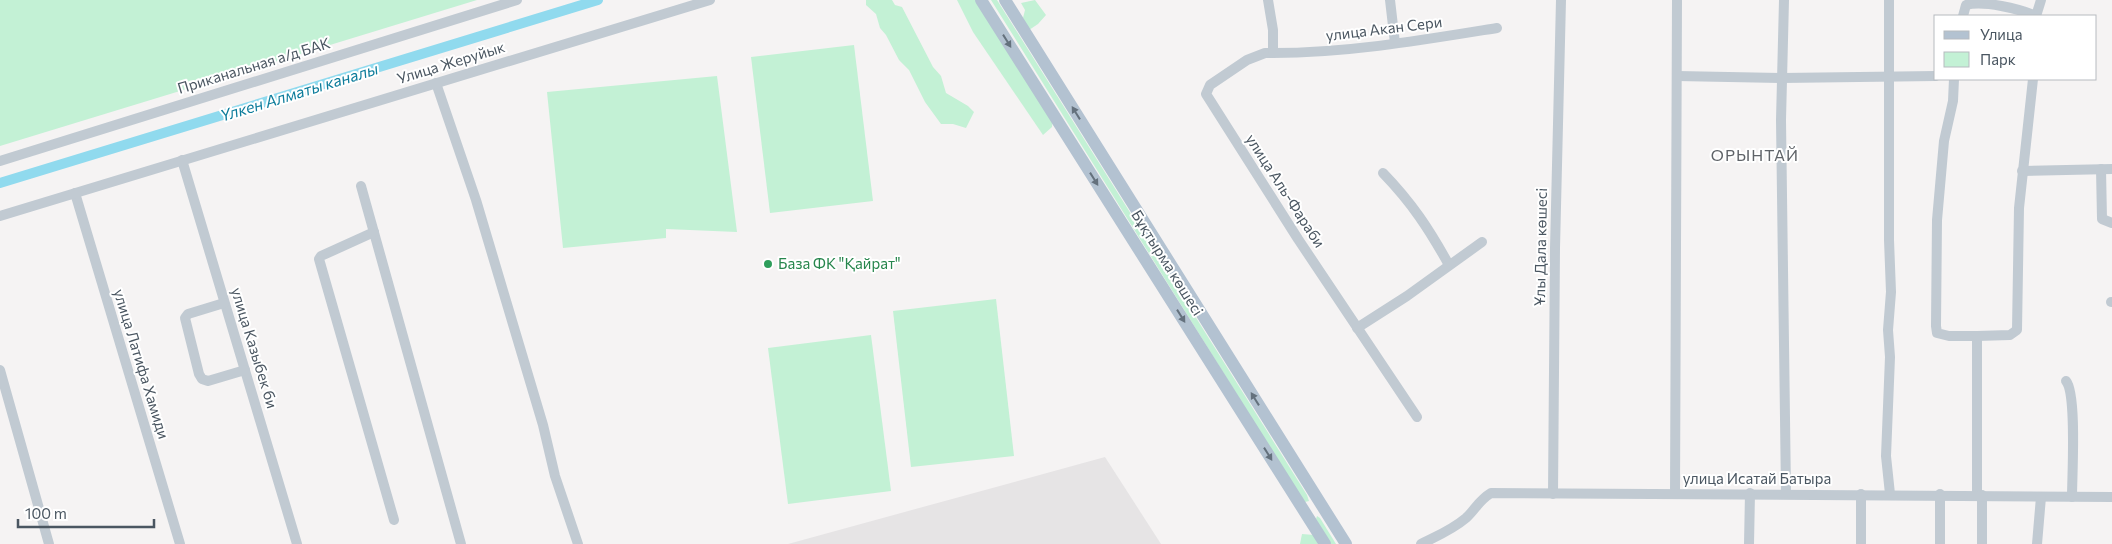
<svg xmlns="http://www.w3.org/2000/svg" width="2112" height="544" viewBox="0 0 2112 544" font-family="Commissioner,sans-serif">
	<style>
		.education { fill: #e6e4e5 }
		.green { fill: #c3f1d5 }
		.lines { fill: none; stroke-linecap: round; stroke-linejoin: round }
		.canal { stroke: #90daee; stroke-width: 10 }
		.minor { stroke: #c1cad2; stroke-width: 10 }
		.major { stroke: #b3c2d1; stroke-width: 12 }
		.oneway { fill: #64717d }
		.leisure-dot { fill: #2e9e5b; stroke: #fff; stroke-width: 2 }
		.labels { text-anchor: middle; stroke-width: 4; stroke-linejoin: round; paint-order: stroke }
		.street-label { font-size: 15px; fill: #4a5661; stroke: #fff }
		.leisure-label { font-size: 15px; fill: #27864d; stroke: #fff; text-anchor: start }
		.water-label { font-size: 16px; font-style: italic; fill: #0c7c9b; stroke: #fff }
		.neighbourhood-label { font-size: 16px; letter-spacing: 1px; fill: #5f6368; stroke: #fff }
	</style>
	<rect width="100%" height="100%" fill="#f5f3f3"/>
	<path class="education" d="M1105,457L1161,544H788Z"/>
	<g class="green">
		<path d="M0,0H477L0,146Z"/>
		<path d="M866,0H892L895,5L902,7L933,67L941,76L946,93L968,106L974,112L966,128L953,124H941L925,102L909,70L899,60L886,35L880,28L876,14L866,5Z"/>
		<path d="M957,0H979L1053,117L1052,127L1043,135L973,32Z"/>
		<path d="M991,0H997L1307,495L1309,501L1305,502L1302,499Z"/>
		<path d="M1035,0L1046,15L1038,24L1029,30L1023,18L1025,10L1021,3Z"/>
		<path d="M854,45L873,201L770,213L751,57Z"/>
		<path d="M717,76L737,232L666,229V238L563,248L547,92Z"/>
		<path d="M996,299L1014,456L911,467L893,311Z"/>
		<path d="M871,335L891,491L788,504L768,348Z"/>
		<path d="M1317,516L1320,518L1336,544H1331L1316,519Z"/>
		<path d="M1302,534L1314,535L1318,544H1300Z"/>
	</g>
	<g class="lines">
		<path class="canal" d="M0,183L598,0"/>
		<g class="minor">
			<path d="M1268,0L1273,30V53H1265L1247,60L1210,85L1206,94L1298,239L1417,417"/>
			<path d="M1390,0L1395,43"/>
			<path d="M1784,0L1781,120L1786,493"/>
			<path d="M1889,0V240L1891,292L1888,330L1890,357L1886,456L1890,494"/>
			<path d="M1963,16L1966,5C1983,0 2020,9 2036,16"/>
			<path d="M2036,16L2041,0"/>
			<path d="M1273,53C1348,53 1423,40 1497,28"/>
			<path d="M1677,76L1782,78L1936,76"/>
			<path d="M1954,79L1953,101L1944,141L1937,220L1936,326L1937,333L1949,336H1977V495"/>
			<path d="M436,83L476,200L543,425L555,476L578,544"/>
			<path d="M182,160L297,544"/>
			<path d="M0,161L517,0"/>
			<path d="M2101,169L2102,219L2112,223"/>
			<path d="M2022,171L2112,169"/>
			<path d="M1383,173C1412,203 1429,229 1449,265"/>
			<path d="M361,186L461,544"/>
			<path d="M75,193L180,544"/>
			<path d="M0,216L710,0"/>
			<path d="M374,232L321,256L319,259L394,520"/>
			<path d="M2111,302H2112"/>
			<path d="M224,303L188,314L185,318L199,374L202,379L208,381L245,370"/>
			<path d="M1357,328L1407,296L1482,242"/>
			<path d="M1977,336L2010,335L2017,330L2019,208L2033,79"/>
			<path d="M0,370L49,544"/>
			<path d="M2066,381C2077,394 2072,476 2072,497"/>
			<path d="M1553,494L1555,248L1561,0"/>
			<path d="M1675,494L1677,0"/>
			<path d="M1982,495V544"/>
			<path d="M1421,544C1437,536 1452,530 1466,518C1476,509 1478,501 1491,493L2112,497"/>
			<path d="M1749,544L1750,493"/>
			<path d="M1861,544V494"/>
			<path d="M1940,544V494"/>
			<path d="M2037,544L2041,497"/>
		</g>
		<g class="major">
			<path d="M981,0L1325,544"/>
			<path d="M1005,0L1346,544"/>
		</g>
	</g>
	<defs><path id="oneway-solid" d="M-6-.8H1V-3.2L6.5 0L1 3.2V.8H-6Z" transform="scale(1.25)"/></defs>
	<g class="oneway">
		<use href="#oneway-solid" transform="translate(1007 41) rotate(58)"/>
		<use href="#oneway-solid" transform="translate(1076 113) rotate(-122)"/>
		<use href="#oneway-solid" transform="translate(1094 179) rotate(58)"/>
		<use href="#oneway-solid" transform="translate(1181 316) rotate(58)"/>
		<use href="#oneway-solid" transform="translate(1255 399) rotate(-122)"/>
		<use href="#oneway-solid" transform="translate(1268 454) rotate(58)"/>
	</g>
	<circle class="leisure-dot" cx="768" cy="264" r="5"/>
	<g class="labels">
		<g class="street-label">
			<text transform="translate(1384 29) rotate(-7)" y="5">улица Акан Сери</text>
			<text transform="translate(451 63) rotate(-17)" y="5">Улица Жеруйык</text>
			<text transform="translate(254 66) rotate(-17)" y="5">Приканальная а/д БАК</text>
			<text transform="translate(1285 191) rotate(57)" y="5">улица Аль-Фараби</text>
			<text transform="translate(1541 247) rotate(-89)" y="5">Ұлы Дала көшесі</text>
			<text transform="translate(1167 263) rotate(58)" y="5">Бұқтырма көшесі</text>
			<text transform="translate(254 348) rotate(73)" y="5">улица Казыбек би</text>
			<text transform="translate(141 364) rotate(73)" y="5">улица Латифа Хамиди</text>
			<text x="1757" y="484">улица Исатай Батыра</text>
		</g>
		<g class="leisure-label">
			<text x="778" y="269">База ФК "Қайрат"</text>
		</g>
		<g class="water-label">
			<text transform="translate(299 92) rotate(-17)" y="6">Үлкен Алматы каналы</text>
		</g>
		<g class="neighbourhood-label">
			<text x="1755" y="161">ОРЫНТАЙ</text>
		</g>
	</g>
	<rect x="1934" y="15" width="162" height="65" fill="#ffffff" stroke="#b7bbc0"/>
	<rect x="1944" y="31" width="25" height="8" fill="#b3c2d1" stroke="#b7bbc0"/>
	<text x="1980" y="40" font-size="15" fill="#4a5661">Улица</text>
	<rect x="1944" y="52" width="25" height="15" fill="#c3f1d5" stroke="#b7bbc0"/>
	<text x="1980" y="65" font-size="15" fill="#4a5661">Парк</text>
	<path d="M18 519v8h136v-8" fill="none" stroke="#4a5661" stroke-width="2.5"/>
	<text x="25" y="519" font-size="15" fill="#4a5661" stroke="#ffffff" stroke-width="4" paint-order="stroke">100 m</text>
</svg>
